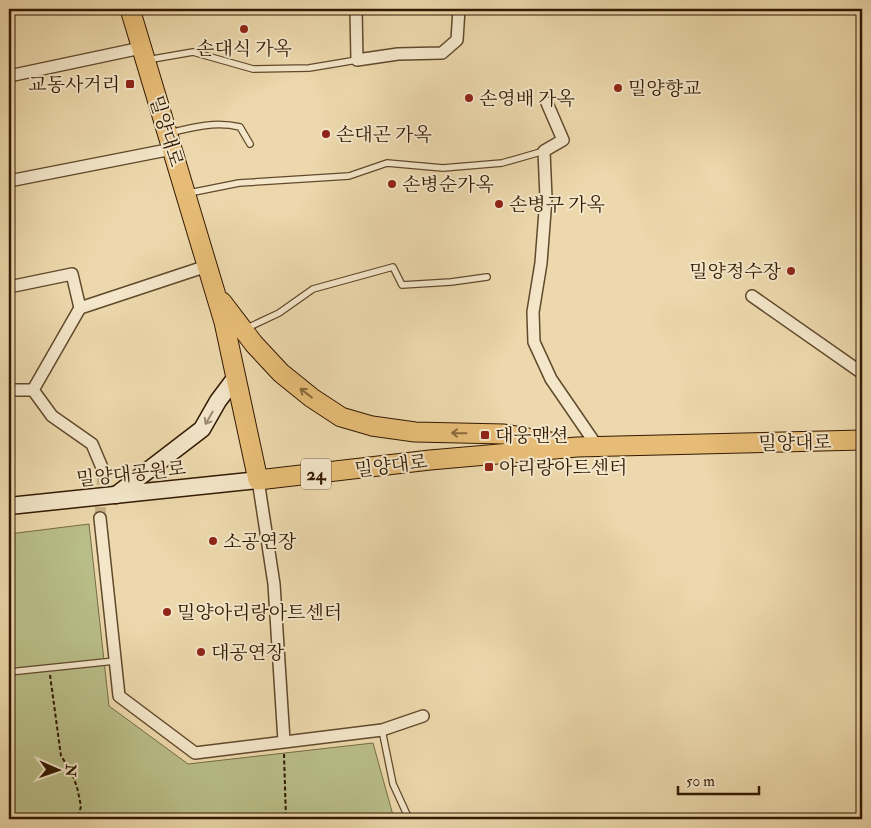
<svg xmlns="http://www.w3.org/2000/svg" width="871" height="828" viewBox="0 0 871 828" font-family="'IM FELL Double Pica','Noto Serif KR',serif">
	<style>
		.green { fill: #b9be89; stroke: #766c46 }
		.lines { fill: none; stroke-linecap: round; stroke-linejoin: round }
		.street-tunnel { stroke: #c7b28a; stroke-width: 11; stroke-dasharray: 11 5.5; stroke-linecap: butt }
		.lane-casing { stroke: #61492c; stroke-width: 8 }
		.street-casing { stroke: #61492c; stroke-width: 14 }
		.secondary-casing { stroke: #331902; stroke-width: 19 }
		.primary-casing { stroke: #331902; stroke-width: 21 }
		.path { stroke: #331902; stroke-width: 2; stroke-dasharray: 4 2.5; stroke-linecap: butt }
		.lane { stroke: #f3e6c9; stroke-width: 5.5 }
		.street { stroke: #f3e6c9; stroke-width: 11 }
		.secondary { stroke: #f3e6c9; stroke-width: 16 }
		.primary { stroke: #e6bc76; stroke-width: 19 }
		.oneway { stroke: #8c6a3c }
		.oneway2 { stroke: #9d8a6f }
		.poi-dot { fill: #8f2418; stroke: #f3e6c9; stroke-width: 2 }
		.labels { text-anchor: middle; stroke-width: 4; stroke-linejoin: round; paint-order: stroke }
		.shield { fill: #f3e6c9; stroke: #6d563e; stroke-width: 1 }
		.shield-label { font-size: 18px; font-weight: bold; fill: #331902 }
		.poi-label { font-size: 19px; fill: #331902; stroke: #f3e6c9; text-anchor: start }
		.street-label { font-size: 19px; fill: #331902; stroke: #f3e6c9 }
	</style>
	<rect width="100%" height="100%" fill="#ecd8ac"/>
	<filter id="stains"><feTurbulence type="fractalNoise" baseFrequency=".004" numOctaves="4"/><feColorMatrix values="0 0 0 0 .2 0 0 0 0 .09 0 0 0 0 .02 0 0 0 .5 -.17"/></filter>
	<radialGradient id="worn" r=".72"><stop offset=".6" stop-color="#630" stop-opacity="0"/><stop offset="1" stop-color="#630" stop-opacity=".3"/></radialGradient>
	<path class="green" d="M89,524L109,706L188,764L373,743L394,819H81L75,816L64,819H9V534Z"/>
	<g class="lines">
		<path class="street-tunnel" d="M100,518L103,470"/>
		<g class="lane-casing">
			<g id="lane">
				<path d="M39,9H46"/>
				<path d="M147,60L193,52L253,69L309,68L357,60"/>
				<path d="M169,133C193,127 216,121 240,127L250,144"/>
				<path d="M189,193L239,183L349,176L387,163L443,168L502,163L544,151"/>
				<path d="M245,329L279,313L313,289L393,267L402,285L451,282L487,277"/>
				<path d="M9,672L115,661"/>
				<path d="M382,730L393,784L409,819"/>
			</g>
		</g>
		<g class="street-casing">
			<g id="street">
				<path d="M356,9L357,60L398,54L442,53L457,40L459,9"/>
				<path d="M9,76L141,48"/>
				<path d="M547,103L563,140L544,151L546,198L541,263L533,312L534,342L551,379L597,446"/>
				<path d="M9,181L172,149"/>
				<path d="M9,287L72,274L80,308"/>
				<path d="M752,296L862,373"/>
				<path d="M9,390H33"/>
				<path d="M103,470L92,444L52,416L33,390L80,308L207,266"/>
				<path d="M258,480L274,584L284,741"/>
				<path d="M100,518L119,696L195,753L382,730L423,716"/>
			</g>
		</g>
		<g class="secondary-casing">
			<g id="secondary">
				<path d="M116,495L202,429L218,401L236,377"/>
				<path d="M9,506L258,480"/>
			</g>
		</g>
		<g class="primary-casing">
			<g id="primary">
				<path d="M130,9L224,322L258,480L430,460L577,447L862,440"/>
				<path d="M222,302L254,344L281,373L312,398L341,417L372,426L415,432L504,434L551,442"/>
			</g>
		</g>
		<g class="path">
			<path d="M50,675L61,756L71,771L77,787L81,806L78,819"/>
			<path d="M284,754L286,819"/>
		</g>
		<use href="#lane" class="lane"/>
		<use href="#street" class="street"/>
		<use href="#secondary" class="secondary"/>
		<use href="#primary" class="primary"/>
	</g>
	<defs><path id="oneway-shaft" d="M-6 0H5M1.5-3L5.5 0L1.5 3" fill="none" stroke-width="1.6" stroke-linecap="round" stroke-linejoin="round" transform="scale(1.25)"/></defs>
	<g class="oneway">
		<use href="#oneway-shaft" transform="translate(306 393) rotate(-142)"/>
		<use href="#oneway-shaft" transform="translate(459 433) rotate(-179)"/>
	</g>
	<use class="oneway2" href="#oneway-shaft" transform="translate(209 418) rotate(120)"/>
	<g class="poi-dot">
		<circle cx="244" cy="29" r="5"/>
		<rect x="125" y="79" width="10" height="10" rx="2.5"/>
		<circle cx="618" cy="88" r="5"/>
		<circle cx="469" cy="98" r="5"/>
		<circle cx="326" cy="134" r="5"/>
		<circle cx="392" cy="184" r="5"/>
		<circle cx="499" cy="204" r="5"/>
		<circle cx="791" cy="271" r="5"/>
		<rect x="480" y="430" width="10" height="10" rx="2.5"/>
		<rect x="484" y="462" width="10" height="10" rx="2.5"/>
		<circle cx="213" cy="541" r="5"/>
		<circle cx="167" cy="612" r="5"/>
		<circle cx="201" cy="652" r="5"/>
	</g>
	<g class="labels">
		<rect class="shield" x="301" y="458.5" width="30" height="31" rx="4"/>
		<g class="shield-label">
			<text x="316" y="480">24</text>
		</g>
		<g class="poi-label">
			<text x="244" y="55" text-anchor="middle">손대식 가옥</text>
			<text x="120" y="91" text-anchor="end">교동사거리</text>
			<text x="628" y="95">밀양향교</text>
			<text x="479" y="105">손영배 가옥</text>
			<text x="336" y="141">손대곤 가옥</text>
			<text x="402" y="191">손병순가옥</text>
			<text x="509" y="211">손병구 가옥</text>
			<text x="781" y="278" text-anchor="end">밀양정수장</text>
			<text x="495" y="442">대웅맨션</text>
			<text x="499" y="474">아리랑아트센터</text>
			<text x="223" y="548">소공연장</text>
			<text x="177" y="619">밀양아리랑아트센터</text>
			<text x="211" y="659">대공연장</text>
		</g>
		<g class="street-label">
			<text transform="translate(167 131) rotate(73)" y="7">밀양대로</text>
			<text transform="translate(795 442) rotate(-1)" y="7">밀양대로</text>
			<text transform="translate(391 465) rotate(-7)" y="7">밀양대로</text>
			<text transform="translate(131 473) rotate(-6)" y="7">밀양대공원로</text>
		</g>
	</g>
	<rect width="871" height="828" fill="none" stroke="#ecd8ac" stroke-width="30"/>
	<rect x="10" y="10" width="851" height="808" fill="none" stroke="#331902" stroke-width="2.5"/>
	<rect x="15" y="15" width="841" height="798" fill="none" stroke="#331902"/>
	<g transform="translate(58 770) rotate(92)" stroke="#f3e6c9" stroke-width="4" paint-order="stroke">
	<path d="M0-4L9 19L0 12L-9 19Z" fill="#331902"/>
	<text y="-8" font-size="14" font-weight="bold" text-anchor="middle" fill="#331902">N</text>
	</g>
	<path d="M678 786v8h81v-8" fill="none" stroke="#331902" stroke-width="2.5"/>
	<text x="686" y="786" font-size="15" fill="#331902" stroke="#f3e6c9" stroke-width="4" paint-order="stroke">50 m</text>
	<rect width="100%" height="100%" filter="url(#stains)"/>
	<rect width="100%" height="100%" fill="url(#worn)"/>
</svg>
